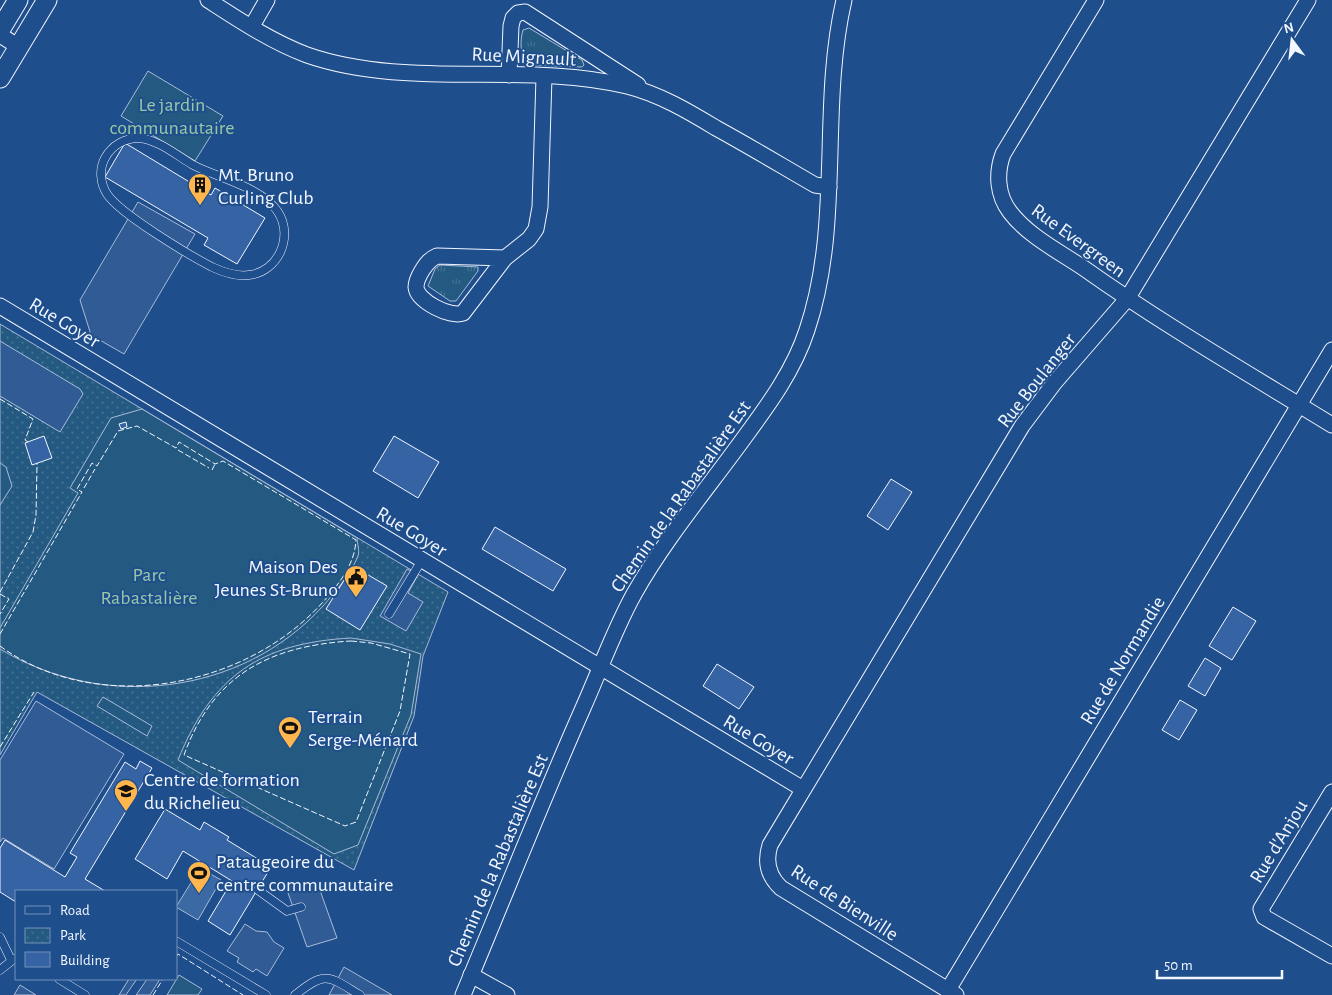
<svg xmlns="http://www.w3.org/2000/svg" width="1332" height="995" viewBox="0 0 1332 995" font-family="'Alegreya Sans',sans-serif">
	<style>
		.grass { fill: url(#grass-tufts); stroke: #a8bbd7 }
		.park { fill: url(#park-dots); stroke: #a8bbd7 }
		.garden { fill: #245a82; stroke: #a8bbd7 }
		.parking { fill: #305b95; stroke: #a8bbd7 }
		.water { fill: #3b69a3; stroke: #a8bbd7 }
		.building { fill: #3563a3; stroke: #f2f6ff }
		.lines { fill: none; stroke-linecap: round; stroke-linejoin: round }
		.service-casing { stroke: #f2f6ff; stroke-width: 9 }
		.minor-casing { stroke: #f2f6ff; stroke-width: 17 }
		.tertiary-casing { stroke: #f2f6ff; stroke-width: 21 }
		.service { stroke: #1f4e8c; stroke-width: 8 }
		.minor { stroke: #1f4e8c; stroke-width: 15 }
		.tertiary { stroke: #1f4e8c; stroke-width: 19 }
		.fence { stroke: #f2f6ff; stroke-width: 1; stroke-dasharray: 6 2.5; stroke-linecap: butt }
		.labels { text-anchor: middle; stroke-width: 4; stroke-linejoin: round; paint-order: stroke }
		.street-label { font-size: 20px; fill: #f2f6ff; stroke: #1f4e8c }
		.park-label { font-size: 20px; fill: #97c8a6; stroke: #1f4e8c }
		.poi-label { font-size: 20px; fill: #f2f6ff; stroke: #1f4e8c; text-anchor: start }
	</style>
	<defs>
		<pattern id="grass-tufts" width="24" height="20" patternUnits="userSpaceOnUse" patternTransform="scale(1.25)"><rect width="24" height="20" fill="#245a82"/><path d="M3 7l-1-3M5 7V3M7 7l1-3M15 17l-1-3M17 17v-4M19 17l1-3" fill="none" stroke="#447295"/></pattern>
		<pattern id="park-dots" width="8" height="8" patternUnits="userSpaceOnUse" patternTransform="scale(1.25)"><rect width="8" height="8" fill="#245a82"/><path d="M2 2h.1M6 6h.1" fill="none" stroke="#447295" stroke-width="1.8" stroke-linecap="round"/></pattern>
	</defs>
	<rect width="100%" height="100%" fill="#1f4e8c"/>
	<g class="grass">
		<path d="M529,28L582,60L584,65L582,67L532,65L526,62C520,54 520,40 523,30Z"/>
		<path d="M440,265L478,267V271L456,301H450L428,286L435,269Z"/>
	</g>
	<path class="park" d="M0,324L448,592L423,656L414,716L354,870L37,692L0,755Z"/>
	<g class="garden">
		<path d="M148,71L223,116L195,161L121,116Z"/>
		<path d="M142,409L357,538C357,543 360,551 358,556C351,574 335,592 323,606C241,696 103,711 0,649V628L78,493L70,488L111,418Z"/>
		<path d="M0,463L6,467L12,486L0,505Z"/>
		<path d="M351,638L390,644L421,654L411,715L358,845L334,854L178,760C212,676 260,643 351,638Z"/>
		<path d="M103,697L152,726L147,736L97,706Z"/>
		<path d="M179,975L202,989L198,995H167Z"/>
	</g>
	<g class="parking">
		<path d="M138,202L195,234L124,354L91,335L80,300Z"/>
		<path d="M0,341L80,389L83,394L60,432L0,396Z"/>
		<path d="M407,569L418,575L408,593L423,602L406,631L380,616Z"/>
		<path d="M36,701L124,754L54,869L3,838L0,842V760Z"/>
		<path d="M317,882L337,938L307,947L287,890L288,887L300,883L304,886Z"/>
		<path d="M245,924L256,931L267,932L274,942L284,948L267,976L256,969L253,972L237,962L239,958L227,951Z"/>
		<path d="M344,967L392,995H329Z"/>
		<path d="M129,979H160L150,995H119Z"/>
		<path d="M20,985L36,995H14Z"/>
	</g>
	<path class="water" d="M200,868L221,880L198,920L176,907Z"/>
	<g class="building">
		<path d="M125,143L211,195L215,188L265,218L237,264L204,245L208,238L105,177Z"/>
		<path d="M126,422L127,427L121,429L119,424Z"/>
		<path d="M44,436L52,458L32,465L25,443Z"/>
		<path d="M394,436L439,462L418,498L373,471Z"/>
		<path d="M891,479L912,492L888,530L867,516Z"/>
		<path d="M495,527L566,569L553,591L482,549Z"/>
		<path d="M353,566L387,586L360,630L326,609Z"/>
		<path d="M1233,607L1256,621L1232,660L1209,646Z"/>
		<path d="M1205,658L1221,668L1205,696L1188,686Z"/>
		<path d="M717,664L754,687L739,709L703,686Z"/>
		<path d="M1180,700L1197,710L1179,740L1162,730Z"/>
		<path d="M140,761L152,768L85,879L105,891H16V902L0,892V848L5,840L65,877L77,857L70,853L125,762L136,769Z"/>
		<path d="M165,809L200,830L204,822L229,837L227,840L271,867L230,935L208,921L232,881L183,851L167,879L135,859Z"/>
	</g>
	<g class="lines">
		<g class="service-casing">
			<g id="service">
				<path d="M139,138C159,140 176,155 193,165C218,178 262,187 278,212C294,237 278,272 249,275C236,277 223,272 212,267C189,255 120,214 107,194C100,183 99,169 105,158C112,145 125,138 139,138Z"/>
				<path d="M389,614L422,560"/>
				<path d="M258,890L287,911L301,907"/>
				<path d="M0,937L11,960"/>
				<path d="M176,941L266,995"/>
				<path d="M0,970L14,959"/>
				<path d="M59,979L85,995"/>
				<path d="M131,995L142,979"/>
				<path d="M295,995C326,970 328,976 360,995"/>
			</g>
		</g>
		<g class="minor-casing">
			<g id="minor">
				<path d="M208,0C239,20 272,42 307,55C408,90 524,61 627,86C659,94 688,111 716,128C749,146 782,166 815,185L829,187"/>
				<path d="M1096,0L1003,154C996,173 997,195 1010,212C1028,236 1060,252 1085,269C1164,325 1249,374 1332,425"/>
				<path d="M252,26L267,0"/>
				<path d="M0,35L19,47"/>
				<path d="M509,75L511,26L513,18L518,13L525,12L638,85"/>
				<path d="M505,258L437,256C430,259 427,263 423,269C420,274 416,280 416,287C417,301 450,318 463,313L505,258L529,239L536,229L540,207L544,77"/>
				<path d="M0,306L803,789"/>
				<path d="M1332,792L1261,909L1264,917L1332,956"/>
				<path d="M471,975L507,995"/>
				<path d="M948,990L1332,350"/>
				<path d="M463,995C503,900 541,803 583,708C600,670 614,630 634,594C665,539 707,489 744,438C769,404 794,370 807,330C843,223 819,108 844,0"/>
				<path d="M956,995L781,888C768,876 765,861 770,845L1022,426L1055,382L1127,299L1308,0"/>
			</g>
		</g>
		<g class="tertiary-casing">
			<g id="tertiary">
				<path d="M0,30L18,0"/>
				<path d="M0,78L47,0"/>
			</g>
		</g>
		<use href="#service" class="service"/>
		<use href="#minor" class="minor"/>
		<use href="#tertiary" class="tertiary"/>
		<g class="fence">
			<path d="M0,399L33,419L25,440L28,442"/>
			<path d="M178,450L209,468"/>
			<path d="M212,470L215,464"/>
			<path d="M84,488L95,469"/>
			<path d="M0,592L33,532L36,515L37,463"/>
			<path d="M0,594L9,599L0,614"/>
			<path d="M0,634L82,492L77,489L92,463L97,466L118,431L137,426L176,448L179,442L215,464L223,461L356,540C355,564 339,584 323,602C246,688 97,717 0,646"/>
			<path d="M351,641L371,643L410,654L400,711L356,822L345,826L184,755C213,675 269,646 351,641Z"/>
			<path d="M0,747L34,692"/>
			<path d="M176,957L178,954L243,995"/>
			<path d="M153,995L163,979"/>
		</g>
	</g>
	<defs>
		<g id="building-pin" transform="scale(1.25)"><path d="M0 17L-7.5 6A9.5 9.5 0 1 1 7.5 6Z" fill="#ffb74d" stroke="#1f4e8c"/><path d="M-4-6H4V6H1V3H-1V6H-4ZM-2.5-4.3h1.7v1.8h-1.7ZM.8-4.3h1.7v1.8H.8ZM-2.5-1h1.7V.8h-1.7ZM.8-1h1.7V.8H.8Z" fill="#111"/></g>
		<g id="civic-pin" transform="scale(1.25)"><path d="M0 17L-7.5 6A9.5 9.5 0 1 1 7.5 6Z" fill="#ffb74d" stroke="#1f4e8c"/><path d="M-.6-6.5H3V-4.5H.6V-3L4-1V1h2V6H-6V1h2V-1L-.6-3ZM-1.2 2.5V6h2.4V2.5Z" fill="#111"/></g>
		<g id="stadium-pin" transform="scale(1.25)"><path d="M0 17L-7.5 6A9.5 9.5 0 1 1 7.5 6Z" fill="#ffb74d" stroke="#1f4e8c"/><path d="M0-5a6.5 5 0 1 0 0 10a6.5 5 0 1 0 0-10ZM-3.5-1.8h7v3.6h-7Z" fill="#111"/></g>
		<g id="university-pin" transform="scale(1.25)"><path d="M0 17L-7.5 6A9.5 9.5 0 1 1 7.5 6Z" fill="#ffb74d" stroke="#1f4e8c"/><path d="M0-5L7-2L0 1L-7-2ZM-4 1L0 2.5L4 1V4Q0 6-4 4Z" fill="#111"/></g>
	</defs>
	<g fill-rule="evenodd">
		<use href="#building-pin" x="200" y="185"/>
		<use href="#civic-pin" x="356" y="577"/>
		<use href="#stadium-pin" x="290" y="728"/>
		<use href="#university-pin" x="126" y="791"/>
		<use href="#stadium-pin" x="199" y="873"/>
	</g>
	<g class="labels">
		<g class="street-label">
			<text transform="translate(524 56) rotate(3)" y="7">Rue Mignault</text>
			<text transform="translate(1079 240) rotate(36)" y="7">Rue Evergreen</text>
			<text transform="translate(65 322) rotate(31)" y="7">Rue Goyer</text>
			<text transform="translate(1036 380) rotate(-52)" y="7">Rue Boulanger</text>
			<text transform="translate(680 496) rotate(-55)" y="7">Chemin de la Rabastalière Est</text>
			<text transform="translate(412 531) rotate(31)" y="7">Rue Goyer</text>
			<text transform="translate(1122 660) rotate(-59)" y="7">Rue de Normandie</text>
			<text transform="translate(759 739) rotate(31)" y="7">Rue Goyer</text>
			<text transform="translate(1278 841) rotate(-59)" y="7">Rue d'Anjou</text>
			<text transform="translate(497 860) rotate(-67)" y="7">Chemin de la Rabastalière Est</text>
			<text transform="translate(845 902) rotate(33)" y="7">Rue de Bienville</text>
		</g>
		<g class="park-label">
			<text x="172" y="111">Le jardin<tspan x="172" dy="23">communautaire</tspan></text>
			<text x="149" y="581">Parc<tspan x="149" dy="23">Rabastalière</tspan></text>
		</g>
		<g class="poi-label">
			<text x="218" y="181">Mt. Bruno<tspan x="218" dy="23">Curling Club</tspan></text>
			<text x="338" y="573" text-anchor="end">Maison Des<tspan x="338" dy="23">Jeunes St-Bruno</tspan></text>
			<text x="308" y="723">Terrain<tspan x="308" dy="23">Serge-Ménard</tspan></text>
			<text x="144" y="786">Centre de formation<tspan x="144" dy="23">du Richelieu</tspan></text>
			<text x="216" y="868">Pataugeoire du<tspan x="216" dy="23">centre communautaire</tspan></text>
		</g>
	</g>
	<rect x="15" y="890" width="162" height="90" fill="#1f4e8c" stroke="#7391ba"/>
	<rect x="25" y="906" width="25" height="8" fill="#1f4e8c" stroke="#7391ba"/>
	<text x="60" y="915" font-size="15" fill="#f2f6ff">Road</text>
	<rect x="25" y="928" width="25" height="15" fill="url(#park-dots)" stroke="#7391ba"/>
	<text x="60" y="940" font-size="15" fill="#f2f6ff">Park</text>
	<rect x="25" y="952" width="25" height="15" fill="#3563a3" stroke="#7391ba"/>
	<text x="60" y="965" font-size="15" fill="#f2f6ff">Building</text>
	<g transform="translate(1292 40) rotate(345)" stroke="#1f4e8c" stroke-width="4" paint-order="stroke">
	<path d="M0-4L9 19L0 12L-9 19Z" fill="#f2f6ff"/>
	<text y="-8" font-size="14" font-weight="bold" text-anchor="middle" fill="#f2f6ff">N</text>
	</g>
	<path d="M1157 970v8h125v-8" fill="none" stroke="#f2f6ff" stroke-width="2.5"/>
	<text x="1164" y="970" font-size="15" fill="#f2f6ff" stroke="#1f4e8c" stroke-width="4" paint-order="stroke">50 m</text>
</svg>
